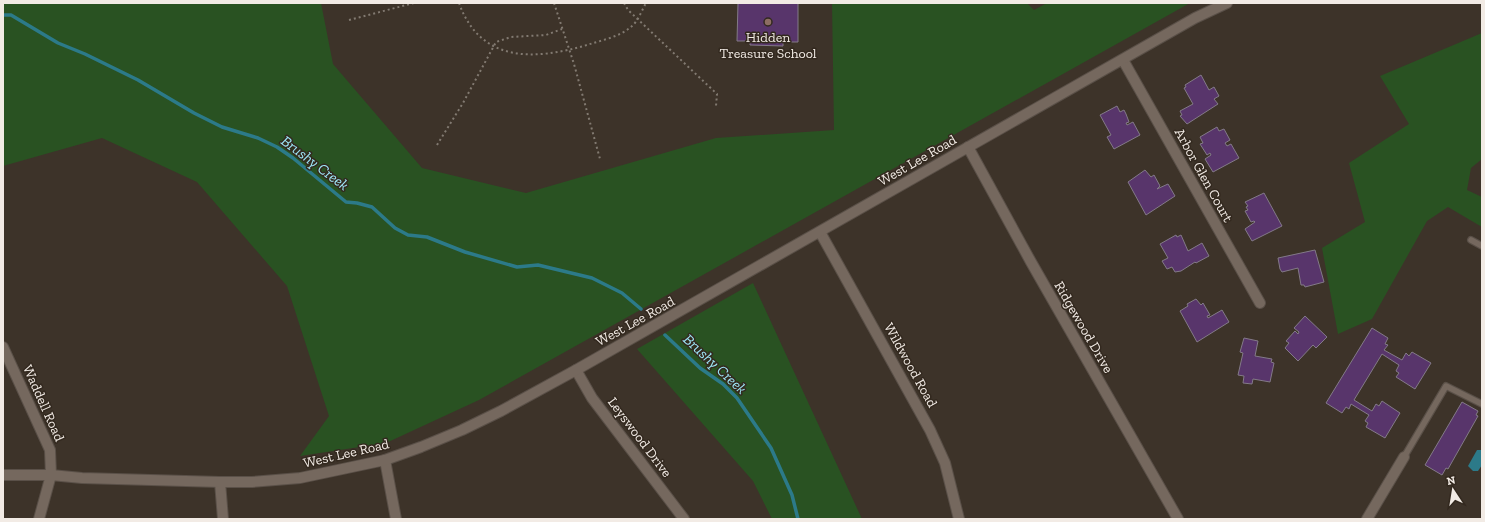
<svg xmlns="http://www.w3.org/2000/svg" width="1485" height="522" viewBox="0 0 1485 522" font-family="'Zilla Slab',serif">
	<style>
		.green { fill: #295222 }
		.water { fill: #2c7a89 }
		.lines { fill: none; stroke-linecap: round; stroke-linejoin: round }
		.stream { stroke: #2c7a89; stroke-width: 3.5 }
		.building { fill: #58356b; stroke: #837a88 }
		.service-casing { stroke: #5a5048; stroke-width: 8 }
		.minor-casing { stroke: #5a5048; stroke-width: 12 }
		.tertiary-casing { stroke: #5a5048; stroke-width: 12 }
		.path { stroke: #827a71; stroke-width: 2; stroke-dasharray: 2 3; stroke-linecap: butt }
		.service { stroke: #75685e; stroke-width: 5.5 }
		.minor { stroke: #75685e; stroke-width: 10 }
		.tertiary { stroke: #75685e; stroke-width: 10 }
		.education-dot { fill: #8d6e63; stroke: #33291f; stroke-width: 1.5 }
		.labels { text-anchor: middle; stroke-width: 3; stroke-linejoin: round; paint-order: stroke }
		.poi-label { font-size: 14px; fill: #f2ebe5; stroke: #33291f }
		.street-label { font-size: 14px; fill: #f2ebe5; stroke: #33291f }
		.water-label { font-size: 15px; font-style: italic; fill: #9ee8f8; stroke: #33291f }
	</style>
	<rect width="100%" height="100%" fill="#3d3329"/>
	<g class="green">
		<path d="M3,3H321L333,64L422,168L526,193L716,138L834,130L832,3H1027L1034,10L1047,3H1190L479,400L386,443L300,456L329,416L287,286L197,182L102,138L3,166Z"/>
		<path d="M1482,33V159L1471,168L1467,190L1482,197V227L1448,207L1427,221L1372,319L1338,334L1322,248L1365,222L1349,163L1409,124L1380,76Z"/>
		<path d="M753,283L862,519H772L753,481L637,349Z"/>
	</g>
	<path class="water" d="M1477,450H1482V465L1478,471H1473L1468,466Z"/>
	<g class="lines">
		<g class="stream">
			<path d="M3,15H11L58,43L85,54L138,80L194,113L222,127L258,138L277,147L293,158L346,202L357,203L372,207L395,228L408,235L427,237L465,252L517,267L538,265L592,278L622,293L641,309"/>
			<path d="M665,335L700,368L723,384L737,398L771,448L792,495L798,519"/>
		</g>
	</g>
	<g class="building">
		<path d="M738,3H798V42H783V46L750,45V41H737Z"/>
		<path d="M1201,75L1209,90L1214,87L1219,96L1214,99L1218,104L1187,124L1180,116L1182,115L1180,111L1193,104L1184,88L1186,87L1185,85Z"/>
		<path d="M1117,106L1120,112L1124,110L1126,114L1129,122L1126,123L1127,125L1133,122L1140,135L1114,149L1107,137L1111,135L1100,115Z"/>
		<path d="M1217,127L1219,131L1224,129L1230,140L1225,143L1227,146L1231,144L1239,158L1213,172L1205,159L1211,155L1210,153L1207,155L1200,144L1203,143L1200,137Z"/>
		<path d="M1145,170L1151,177L1154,175L1160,186L1157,189L1168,184L1175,196L1146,215L1128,182Z"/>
		<path d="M1264,193L1282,226L1252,241L1245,229L1255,222L1254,221L1251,222L1245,211L1248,210L1246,207L1248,206L1245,202Z"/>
		<path d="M1176,235L1177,237L1181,235L1188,251L1202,243L1209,256L1196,263L1195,262L1181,271L1175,272L1172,267L1167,269L1162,261L1168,258L1160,244Z"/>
		<path d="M1315,250L1324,282L1305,287L1304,285H1301L1298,268L1282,272L1280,269L1278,258Z"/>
		<path d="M1196,299L1201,305L1203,303L1210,315L1207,316L1208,318L1222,310L1229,322L1197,342L1180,311L1188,306L1187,304Z"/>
		<path d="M1305,316L1327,337L1316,348L1313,345L1298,361L1285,348L1289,343L1286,341L1295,331L1298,334L1299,332L1294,328Z"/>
		<path d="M1372,328L1388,338L1385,344L1388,345L1384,350L1402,360L1406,353L1409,356L1412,352L1431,363L1415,389L1396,377L1399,373L1396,371L1399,365L1382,354L1354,400L1372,411L1376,404L1379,406L1382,401L1400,413L1385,438L1366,427L1368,423L1365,421L1369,415L1351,404L1349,409L1346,407L1342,413L1326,403Z"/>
		<path d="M1244,338L1258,341L1255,356L1272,359L1271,362L1274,363L1270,382L1253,379L1252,384L1243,383L1244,376L1238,375L1243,353L1240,352Z"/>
		<path d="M1462,402L1478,411L1476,415L1478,416L1448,469L1446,468L1442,475L1425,465Z"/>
	</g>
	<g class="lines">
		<g class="service-casing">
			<g id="service">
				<path d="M1471,240L1482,246"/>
				<path d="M1404,457L1446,386L1482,404"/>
			</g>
		</g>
		<g class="minor-casing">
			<g id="minor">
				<path d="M1123,60L1260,303"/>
				<path d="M968,147L1031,262L1178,519"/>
				<path d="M820,232L930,430L945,463L959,519"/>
				<path d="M576,370L592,398L684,519"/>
				<path d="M385,460L396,519"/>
				<path d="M220,482L223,519"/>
				<path d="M1367,519L1404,457"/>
			</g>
		</g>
		<g class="tertiary-casing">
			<g id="tertiary">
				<path d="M3,347L50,450L51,475L39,519"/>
				<path d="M3,475H51L82,478L220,482H252L300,478L385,460L421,447L462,430L501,411L576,370L1195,18L1227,3"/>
			</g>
		</g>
		<g class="path">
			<path d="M459,3C481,64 535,60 587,45C602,40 620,37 632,26C638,21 642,10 646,3"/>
			<path d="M554,3L574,64L600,159"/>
			<path d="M624,3L628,10L717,94L716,106"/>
			<path d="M349,20L414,3"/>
			<path d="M437,145L463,103L496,42L511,37L546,35L562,29"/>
		</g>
		<use href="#service" class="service"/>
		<use href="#minor" class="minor"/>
		<use href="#tertiary" class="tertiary"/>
	</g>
	<circle class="education-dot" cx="768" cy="22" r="4"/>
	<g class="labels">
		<g class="poi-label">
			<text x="768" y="42">Hidden<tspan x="768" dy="16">Treasure School</tspan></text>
		</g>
		<g class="street-label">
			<text transform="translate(917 160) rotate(-30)" y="5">West Lee Road</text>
			<text transform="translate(1204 175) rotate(61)" y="5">Arbor Glen Court</text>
			<text transform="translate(635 321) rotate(-29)" y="5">West Lee Road</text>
			<text transform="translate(1084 327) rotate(60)" y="5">Ridgewood Drive</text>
			<text transform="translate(911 365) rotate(61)" y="5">Wildwood Road</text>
			<text transform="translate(44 403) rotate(66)" y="5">Waddell Road</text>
			<text transform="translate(640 437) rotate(53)" y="5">Leyswood Drive</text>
			<text transform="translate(346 453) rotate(-13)" y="5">West Lee Road</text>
		</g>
		<g class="water-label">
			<text transform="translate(315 163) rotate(37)" y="5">Brushy Creek</text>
			<text transform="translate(715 364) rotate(43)" y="5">Brushy Creek</text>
		</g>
	</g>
	<rect width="1485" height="522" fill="none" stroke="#f2ebe5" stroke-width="8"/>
	<g transform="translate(1453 490) rotate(348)" stroke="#33291f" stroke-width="3" paint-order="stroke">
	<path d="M0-3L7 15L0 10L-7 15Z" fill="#f2ebe5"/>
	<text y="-6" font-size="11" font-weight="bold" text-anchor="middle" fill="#f2ebe5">N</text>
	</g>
</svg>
